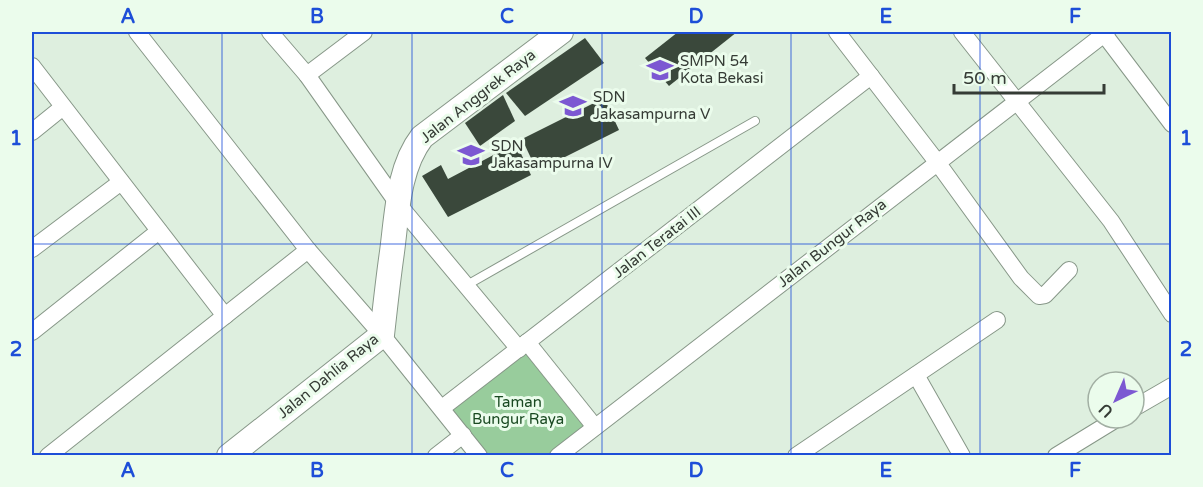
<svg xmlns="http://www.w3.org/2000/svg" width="1203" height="487" viewBox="0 0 1203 487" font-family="'Varela Round',sans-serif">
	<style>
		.green { fill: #98cc9c }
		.building { fill: #3a483b }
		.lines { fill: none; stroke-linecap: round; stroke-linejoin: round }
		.lane-casing { stroke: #879788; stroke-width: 10 }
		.street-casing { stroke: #879788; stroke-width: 18 }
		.secondary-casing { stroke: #879788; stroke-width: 26 }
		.lane { stroke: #fff; stroke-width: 8 }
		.street { stroke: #fff; stroke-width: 16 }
		.secondary { stroke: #fff; stroke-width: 24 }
		.grid { fill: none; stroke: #1d4ed8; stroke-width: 1.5; stroke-opacity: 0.55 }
		.labels { text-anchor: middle; stroke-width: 6; stroke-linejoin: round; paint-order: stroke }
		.poi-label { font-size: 15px; fill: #353b35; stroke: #ebfcec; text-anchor: start }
		.street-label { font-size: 15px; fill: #353b35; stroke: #ebfcec }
		.park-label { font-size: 15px; fill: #194921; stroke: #ebfcec }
		.neatline { fill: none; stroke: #1d4ed8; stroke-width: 2 }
		.grid-label { font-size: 20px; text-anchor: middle; font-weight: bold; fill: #1d4ed8 }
	</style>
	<rect width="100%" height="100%" fill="#deefdf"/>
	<path class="green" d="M525,349L589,426L551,455H485L448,408Z"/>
	<g class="building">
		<path d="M678,32H737L669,86L645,58Z"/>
		<path d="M585,38L604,63L525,116L506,93Z"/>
		<path d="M503,95L515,121L480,146L465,123Z"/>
		<path d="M604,98L619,130L537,171L522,139Z"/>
		<path d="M516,143L531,175L448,217L422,176L441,165L448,179Z"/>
	</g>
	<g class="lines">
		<g class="lane-casing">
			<path id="lane" d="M467,285L755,121"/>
		</g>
		<g class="street-casing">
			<g id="street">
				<path d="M137,32L308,250L382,335L479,456"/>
				<path d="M270,32L307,75L398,204L519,349"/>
				<path d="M837,32L937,162L1021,278L1039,296L1045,295L1069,270"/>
				<path d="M962,32L1111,221L1172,314"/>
				<path d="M1104,34L1172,124"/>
				<path d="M32,66L225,316"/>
				<path d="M307,75L364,32"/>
				<path d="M32,132L63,107"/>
				<path d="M32,249L121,182"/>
				<path d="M32,332L159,231"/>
				<path d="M527,342L595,427"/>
				<path d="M916,375L962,456"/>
				<path d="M442,408L871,76"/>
				<path d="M1134,408L1172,386"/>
				<path d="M48,456L308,250"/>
				<path d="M436,456L463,435"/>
				<path d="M558,456L1107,32"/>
				<path d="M796,456L997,320"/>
				<path d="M1056,456L1118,418"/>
			</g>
		</g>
		<g class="secondary-casing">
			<path id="secondary" d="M229,456L382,335C385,308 388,280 392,252C397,214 398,168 422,137L561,32"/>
		</g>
		<use href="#lane" class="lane"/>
		<use href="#street" class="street"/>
		<use href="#secondary" class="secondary"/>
	</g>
	<path class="grid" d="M222,32V456M412,32V456M602,32V456M791,32V456M980,32V456M32,244H1172"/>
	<defs>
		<g id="school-bare" transform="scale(2.07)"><path d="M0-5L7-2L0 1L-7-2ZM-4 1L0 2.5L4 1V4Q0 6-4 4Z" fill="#7c58d2" stroke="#ebfcec" stroke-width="2.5" paint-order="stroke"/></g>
	</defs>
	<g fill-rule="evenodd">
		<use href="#school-bare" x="660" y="70"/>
		<use href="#school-bare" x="573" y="106"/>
		<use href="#school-bare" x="471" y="155"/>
	</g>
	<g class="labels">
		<g class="poi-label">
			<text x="680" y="66">SMPN 54<tspan x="680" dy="17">Kota Bekasi</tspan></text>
			<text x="593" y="102">SDN<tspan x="593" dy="17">Jakasampurna V</tspan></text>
			<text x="491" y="151">SDN<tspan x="491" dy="17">Jakasampurna IV</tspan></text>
		</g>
		<g class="street-label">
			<text transform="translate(478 96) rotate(-38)" y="5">Jalan Anggrek Raya</text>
			<text transform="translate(657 242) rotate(-38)" y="5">Jalan Teratai III</text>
			<text transform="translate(832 243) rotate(-38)" y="5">Jalan Bungur Raya</text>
			<text transform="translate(328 376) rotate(-39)" y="5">Jalan Dahlia Raya</text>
		</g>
		<g class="park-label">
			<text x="518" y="407">Taman<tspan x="518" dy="17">Bungur Raya</tspan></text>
		</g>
	</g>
	<rect width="1203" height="487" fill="none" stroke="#ebfcec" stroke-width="66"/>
	<g transform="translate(1116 400) rotate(224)"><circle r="28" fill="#ebfcec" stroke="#a2afa3" stroke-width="1.5"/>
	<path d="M0-4.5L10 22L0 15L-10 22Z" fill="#7c58d2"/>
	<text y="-9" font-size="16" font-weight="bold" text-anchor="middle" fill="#353b35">U</text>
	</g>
	<path d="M954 84v9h150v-9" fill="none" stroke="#353b35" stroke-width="3"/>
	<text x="963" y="84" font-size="18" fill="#353b35" stroke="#ebfcec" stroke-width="4.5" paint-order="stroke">50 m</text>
	<rect x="33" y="33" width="1137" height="421" class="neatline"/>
	<g class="grid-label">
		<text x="128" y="23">A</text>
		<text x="317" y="23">B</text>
		<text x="507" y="23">C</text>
		<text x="696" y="23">D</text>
		<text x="886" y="23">E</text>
		<text x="1075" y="23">F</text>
		<text x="16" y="145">1</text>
		<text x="1186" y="145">1</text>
		<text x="16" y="356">2</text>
		<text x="1186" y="356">2</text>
		<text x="128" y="477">A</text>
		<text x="317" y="477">B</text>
		<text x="507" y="477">C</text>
		<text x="696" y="477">D</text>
		<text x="886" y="477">E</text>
		<text x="1075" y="477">F</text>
	</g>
</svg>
